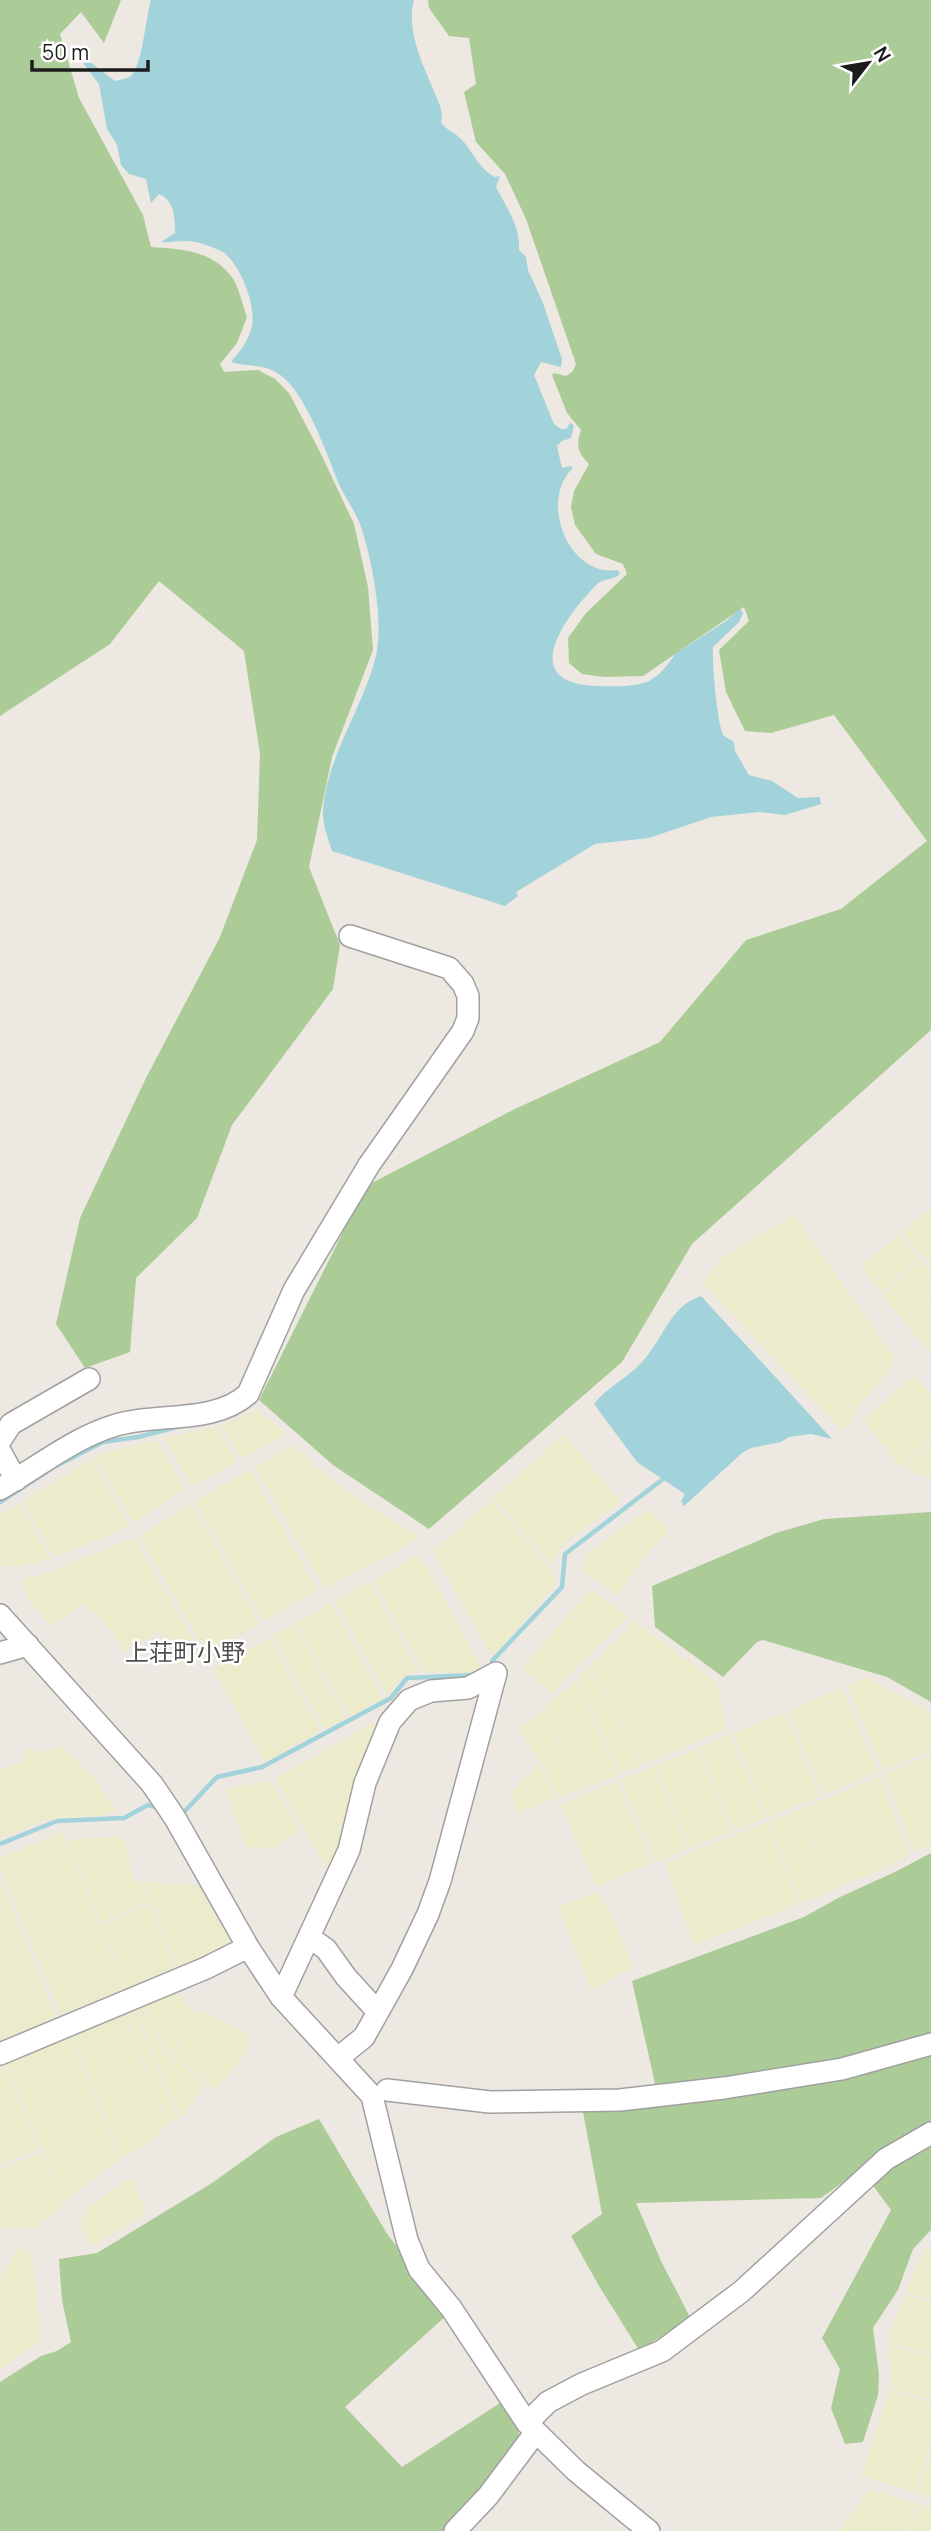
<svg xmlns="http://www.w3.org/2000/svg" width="931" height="2531" viewBox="0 0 931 2531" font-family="Manrope,'Noto Sans JP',sans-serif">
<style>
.farmland{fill:#ecebcc}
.forest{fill:#abcb97}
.water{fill:#a2d2da}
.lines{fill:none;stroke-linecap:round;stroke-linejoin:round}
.stream{stroke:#a2d2da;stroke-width:4.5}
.minor-casing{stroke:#a0a0a0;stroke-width:24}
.minor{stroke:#fff;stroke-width:21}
.labels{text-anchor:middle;stroke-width:5;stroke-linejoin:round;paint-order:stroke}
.quarter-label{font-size:24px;fill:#4f4f4f;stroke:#fff}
</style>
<rect width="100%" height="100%" fill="#ede8e1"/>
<!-- farmland -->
<path class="farmland" d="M931,1208v57l-29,-33z
M794,1215l101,143 -8,15 -32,37 -4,12 -9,8 -140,-147 22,-27z
M899,1234l21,24 -39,35 -16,-20v-10z
M921,1260l10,11 -1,82 -48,-58z
M914,1375l17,20v43l-29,28 -6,-3 -9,-14 -24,-28z
M258,1410l28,24 -44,25 -21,-34z
M217,1426l20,35 -45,26 -27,-49z
M564,1434l57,68 -57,42 -14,20 -57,-66z
M158,1440l27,49 -52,34 -38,-66 7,-4z
M931,1441v35l-13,-1 -14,-8z
M294,1445l25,25 28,21 73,47 -96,51 -69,-122z
M92,1459l37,65 -15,10 -60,23 -32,-55z
M250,1469l68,122 -55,30 -68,-120z
M491,1500l57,66 8,18 -56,65 -9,6 -58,-104z
M19,1503l32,56 -33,8 -18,-2v-50z
M192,1504l68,120 -52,30 -69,-118z
M648,1509l21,21 -25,28 -27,38 -35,-26 4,-15z
M134,1538l69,118 -21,12 -22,-37 -36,21 -14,-23 -25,-25 -35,22 -23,-29 -5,-18 22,-5z
M417,1555l9,11 55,100 -9,7 -48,-1 -51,-92z
M369,1582l50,90 -15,3 -17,21 -52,-96z
M591,1589l37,27 -76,77 -30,-25z
M331,1603l52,96 -34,18 -54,-94z
M634,1620l80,60 6,13 6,37 -25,10 -76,-110z
M293,1624l53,94 -21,12 -53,-94z
M624,1631l76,110 -30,12 -64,-104z
M269,1638l52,93 -56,31 -52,-93z
M606,1650l63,104 -26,10 -52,-99z
M589,1665l53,100 -22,8 -43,-95z
M868,1678l63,35v38l-48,19 -36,-84z
M576,1680l42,95 -38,14 -36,-81z
M842,1688l36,84 -55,23 -35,-84z
M543,1709l36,81 -20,8 -18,-36 -23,-32z
M785,1712l35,84 -52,21 -35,-84z
M380,1719l-47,146 -5,5 -53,-91z
M730,1734l36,84 -33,13 -34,-84z
M62,1746l32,32 21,32 -12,6 -53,3 -50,19v-67l25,-11v-12l16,4 10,-1z
M697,1749l34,83 -41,16 -34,-83z
M931,1755v88l-17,9 -30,-78z
M539,1763l17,35 -39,15 -6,-20z
M654,1766l34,83 -32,13 -36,-82z
M880,1777l30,78 -19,11 -57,23 -34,-80z
M270,1781l30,50 -29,18 -25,-2 -20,-55 2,-4z
M617,1781l36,82 -57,23 -36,-81z
M799,1810l34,80 -31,13 -33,-82z
M767,1822l33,82 -87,34 -33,-81z
M62,1832l66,161 -65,27 -63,-152v-10z
M121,1836l6,10 6,34 8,2 9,20 -49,20 -34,-82z
M679,1858l33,81 -18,6 -29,-82z
M0,1879l59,144 -59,20z
M143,1881l56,5 34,59 -53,26z
M596,1892l12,16 18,40 6,20 -41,22 -33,-83z
M150,1904l28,68 -48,21 -29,-69z
M173,1989l22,24 -14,22 -9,22 -5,-4 -26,-51z
M140,2003l25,51 22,14 18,16 -21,32 -4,1 -47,-112z
M131,2006l47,112 -9,5 -47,-113z
M200,2010l51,25 -4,16 -31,40 -27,-24 -15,-9 8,-23z
M121,2011l47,113 -19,19 -27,15 -52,-126z
M68,2033l52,126 -22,16 -34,29 -60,-145z
M2,2060l37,89 -39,17v-105z
M41,2152l22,53 -29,24 -32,-1 -2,-5v-53z
M131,2177l16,36 -55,33 -13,-22 10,-17z
M924,2248l7,2v50l-25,-8z
M24,2249l8,5 9,80 -3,8 -38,27v-90l16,-29z
M905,2295l26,8v52l-42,-13v-8z
M889,2344l42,13v43l-40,-12z
M890,2390l41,12v41l-16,49 -54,-16z
M931,2452v46l-14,-4z
M869,2489l48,14 -8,28h-70z
M919,2504l12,3v24h-20z"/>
<!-- forest -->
<path class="forest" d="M0,0h121l-17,43 -23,-31 -21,22 19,64 64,117 8,32c29,2 60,3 80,29 8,10 11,28 16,41l-10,26 -17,21 4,8 34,-2 17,9 14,14 31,59 34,72 14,63 5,63 -41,107 -23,110 31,78 -7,44 -101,136 -35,93 -61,60 -6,74 -45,16 -29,-44 24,-106 66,-140 74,-141 37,-97 3,-86 -16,-103 -85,-70 -49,63 -110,72z
M428,0h503v1030l-239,214 -70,118 -193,167 -96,-64 -74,-65 107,-214 149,-77 145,-67 86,-102 95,-31 86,-68 -93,-126 -63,18 -26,-2 -19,-39 -7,-42 30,-29 -5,-14 -101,69 -39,1 -22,-3 -13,-11 -1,-25 18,-25 41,-39 -4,-10 -27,-10 -21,-29 -4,-18 3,-16 15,-27c-12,-12 -13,-19 -8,-34l-14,-17 -15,-38 2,-2 12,3 7,-5 3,-7 -50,-145 -21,-45 -29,-32 -12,-50 12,-8 -7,-46 -20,-2 -20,-28z
M931,1512v190l-44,-25 -124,-37 -6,2 -34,35 -68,-50 -3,-41 124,-53 48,-14z
M931,1853v377l-18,19 -15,41 -25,38 6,47 -1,20 -15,47 -18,2 -14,-36 9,-39 -18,-31 69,-128 -30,-41 -40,29 -185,5 25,58 30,58 -52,31 -40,-64 -28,-50 31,-22 -21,-113 77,-4 -26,-116 172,-64 36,-20 55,-25z
M319,2119l67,113 14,19 10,23 37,41 -102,92 57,60 101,-66 16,29v16l-72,85h-447v-149l41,-26 16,-5 14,-9 -9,-42 -3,-41 38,-6 115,-70 64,-46z"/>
<!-- water -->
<path class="water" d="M151,0h263c-8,30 8,63 20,91 4,11 10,19 7,31 5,9 14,10 21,18 12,13 16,28 33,37l5,-1 -4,11c10,20 25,40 23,63l7,7 2,13 15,33 19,56 -1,8 -20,-5 -7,13 20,49 7,5h5l4,-6 4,2 -3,13 -9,3 -5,5 5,22 9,-2 2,2c-35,33 -4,110 45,102l2,4c-8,7 -17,4 -24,11 -31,32 -80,98 0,101 17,0 36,2 53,-5 10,-5 20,-17 26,-27l51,-33 14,-12 3,4 -4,9 -26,25c-1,15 4,79 11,89 1,0 9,6 10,6l1,9 14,24 23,6 26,17 22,-1 1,7 -36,11 -26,-3 -48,5 -62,21 -54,6 -79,48 2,4 -13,10 -173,-55c-4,-13 -10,-27 -9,-41 4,-53 38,-99 52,-150 10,-36 -3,-101 -15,-136 -6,-16 -18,-30 -24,-47 -10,-27 -30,-79 -51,-98 -18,-17 -35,-11 -54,-17 8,-10 16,-19 20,-32 7,-21 -10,-65 -28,-78 -6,-3 -13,-6 -20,-8 -17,-6 -27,-1 -42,-2l14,-9c0,-15 0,-32 -16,-39l-8,9 -5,-24 -17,-5 -8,-9 -4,-20 -10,-16 -8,-45 -16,-21 3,-4 29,22c5,-1 11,-2 16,-5 11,-10 15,-59 20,-76z
M701,1296l131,143 -21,-5 -22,3 -8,5 -30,6 -9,5 -58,53 -3,-5 4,-7 -48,-32 -43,-58c13,-17 35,-27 49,-43 20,-22 27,-55 58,-65z"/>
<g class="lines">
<!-- stream -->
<path class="stream" d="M0,1502l54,-35 49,-25 35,-5 43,-11
M492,1661l70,-74 3,-33 102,-78
M180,1812l3,1 34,-36 45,-10 129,-69 16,-20 67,-3
M0,1844l57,-23 67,-3 24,-13 10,2"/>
<defs>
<path id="minor" d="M0,1441l11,-17 78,-45
M0,1451l16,29
M0,1489c36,-21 74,-51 113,-63 43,-14 100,-1 135,-32l46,-104 75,-125 94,-134 5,-13v-22l-5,-12 -14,-16 -99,-32
M0,1615l152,169 23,34 73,129 33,50 91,99 35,144 12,29 32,39 76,115 49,48 73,60
M0,1653l28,-8
M316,1942l10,7 20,28 32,35
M281,1997l68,-147 16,-67 25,-61 19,-22 22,-9 37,-3 28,-15
M0,2054l206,-86 42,-21
M338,2058l26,-21 38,-68 26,-55 12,-33 56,-208
M387,2090l103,12 130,-2 104,-12 118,-19 89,-25
M527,2423l21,-21 34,-18 80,-33 80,-60 144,-132 45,-26
M455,2531l33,-35 48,-64"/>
</defs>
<!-- minor casing -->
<use href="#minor" class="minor-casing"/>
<!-- minor -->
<use href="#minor" class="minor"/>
</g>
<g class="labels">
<!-- quarter labels -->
<g class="quarter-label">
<text x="185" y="1661">上荘町小野</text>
</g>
</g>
<!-- north arrow -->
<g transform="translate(868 63) rotate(59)" stroke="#ffffff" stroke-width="5" paint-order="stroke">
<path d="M0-5L12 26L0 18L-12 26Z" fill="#1c1c1c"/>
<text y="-10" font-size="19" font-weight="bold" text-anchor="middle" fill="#1c1c1c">N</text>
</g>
<!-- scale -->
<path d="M32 60v10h116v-10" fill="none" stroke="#1c1c1c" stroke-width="3.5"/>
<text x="42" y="60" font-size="21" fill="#1c1c1c" stroke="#ffffff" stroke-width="5" paint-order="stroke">50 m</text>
</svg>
